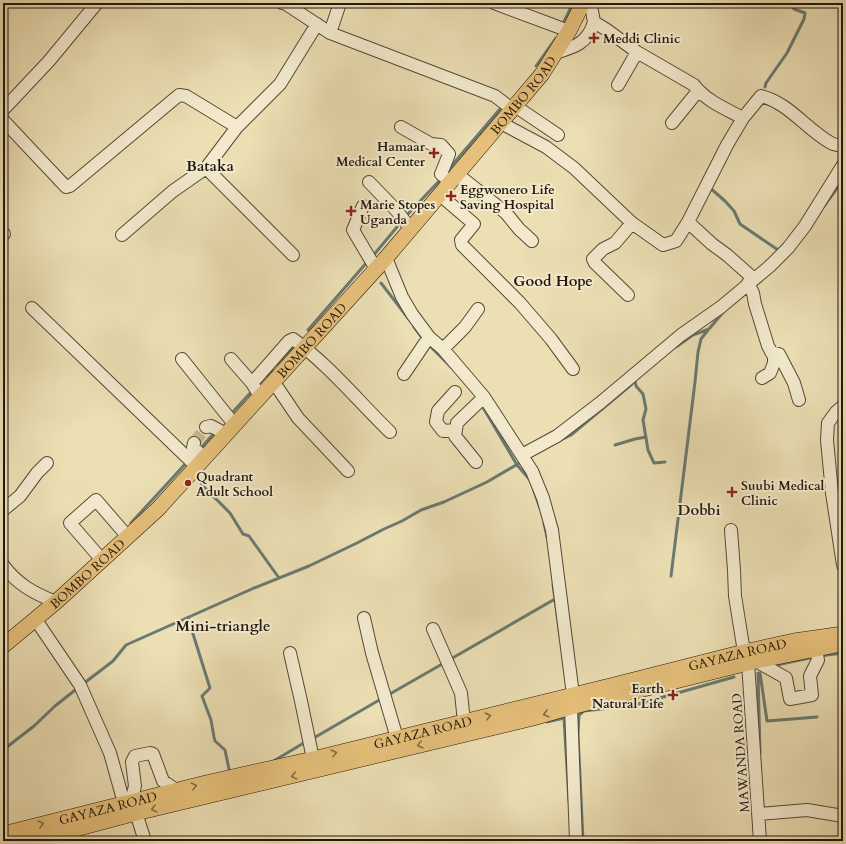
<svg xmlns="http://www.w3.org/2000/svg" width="846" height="844" viewBox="0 0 846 844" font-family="Cardo,serif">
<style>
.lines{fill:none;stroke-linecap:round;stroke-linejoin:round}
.stream{stroke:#6a7a71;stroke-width:3}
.minor-tunnel{stroke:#c4b793;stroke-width:12;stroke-dasharray:12 6;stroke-linecap:butt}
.minor-casing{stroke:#554937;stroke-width:14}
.major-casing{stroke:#23170d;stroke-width:16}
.minor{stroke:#f3eace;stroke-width:12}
.major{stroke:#e6c07a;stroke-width:15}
.oneway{stroke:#846c44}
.poi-dot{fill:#8f2418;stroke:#f3eace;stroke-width:1.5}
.labels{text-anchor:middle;stroke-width:4;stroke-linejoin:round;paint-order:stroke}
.poi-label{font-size:13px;font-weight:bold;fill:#23170d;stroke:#f3eace;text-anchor:start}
.street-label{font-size:13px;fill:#23170d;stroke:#f3eace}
.quarter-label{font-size:15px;font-weight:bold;fill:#23170d;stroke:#f3eace}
</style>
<rect width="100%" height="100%" fill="#ecdfb4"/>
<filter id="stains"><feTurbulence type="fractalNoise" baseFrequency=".005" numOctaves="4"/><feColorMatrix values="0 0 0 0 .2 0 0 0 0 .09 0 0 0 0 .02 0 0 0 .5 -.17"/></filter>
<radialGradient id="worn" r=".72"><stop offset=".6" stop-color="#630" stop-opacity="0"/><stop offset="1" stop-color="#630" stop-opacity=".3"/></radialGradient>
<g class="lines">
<!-- stream -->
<path class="stream" d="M842,3l1,1
M562,26l11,-23
M536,66l20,-28
M765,87l1,-4 21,-30 17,-34 1,-6 -11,-4 -2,-2v-4
M447,171l53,-62
M709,187l16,14 9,10 6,13 41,28
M824,206l19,-26
M407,215l33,-35
M372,257l25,-30
M381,283l27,35
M414,327l10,13
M308,330l60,-69
M428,344l23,23
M676,347l17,-12 16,-6 16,-19
M277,364l18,-19
M266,376l6,-6
M635,381l1,5 7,8 3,15 -3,11 5,30 6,13 11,-1
M481,404l36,61 13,15
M231,414l22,-24
M561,440l10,-5 61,-51
M615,445l20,-6 11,-2
M199,450l16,-18
M197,476l6,10 27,27 13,21 6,2 30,42
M534,491l6,17
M131,523l57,-62
M544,523l3,14
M671,576l24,-194 3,-30 3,-13 7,-9
M553,584l7,52
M188,618l22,70 -8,8 9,24 3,17 1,4 10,9 4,19
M819,656l24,-3
M449,660l106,-61
M772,666l42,-9
M758,673l2,80
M760,673l7,48 50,-4
M83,684l30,-23 13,-16 128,-57 55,-22 48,-23 27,-14 18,-8 19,-11 23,-8 43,-20 36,-21
M388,695l56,-32
M547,722l17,-4 5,83
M312,739l69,-40
M3,750l31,-24 21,-20 24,-19
M272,762l35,-21
M583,841l-5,-107 1,-19 5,-4 51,-6 99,-28"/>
<!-- minor-tunnel -->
<path class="minor-tunnel" d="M194,443l12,-16"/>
<defs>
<path id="minor" d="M282,3l4,1 44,29 165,63 17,13
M494,3l75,28
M587,3l5,8 2,11 13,8 30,22 57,33c12,16 32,24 49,33
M330,33l10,-30
M555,53c20,-6 33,-10 39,-31
M618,85l19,-33
M515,106l43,29
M3,110l46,-49 48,-58
M3,120l63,67 4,-1 109,-91 7,1 51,31
M501,123l45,24 28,21 58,55 31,22 13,-4 12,-19 39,-77 16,-27 18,-22c28,7 45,33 70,47 3,2 8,2 12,3
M672,123l26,-32
M401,127l30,17 10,1 8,9 -8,20 10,8
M206,168l87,87
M457,174l49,39 13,16 13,12
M369,182l27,28 15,19
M440,195l34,29 -13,16 1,5 58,58 31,36 22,30
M363,206l-10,24 23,39
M688,222l24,22 15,11 27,24
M3,233l1,1
M122,235l51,-44 33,-23 31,-41 43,-43 37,-60
M386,258l16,39 10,17 17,23 14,12 41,48 48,74 11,27 9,32 21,165
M748,283l5,10 2,11 13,42 6,11v6l-4,10 -8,5
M628,295l-33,-32 -2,-4 10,-10 12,-6 17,-20
M32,308l164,158
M443,349l22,-22 13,-18
M771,352l8,2 15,29 5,17
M182,359l52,65
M231,359l21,24
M404,374l25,-37
M273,381l25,37 50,53
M455,392l-17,19 -2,11 7,9 13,-1
M260,396l-8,-13 37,-42 4,-2c36,26 65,62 97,93
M843,406l-7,6 -8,11 -1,17 5,53 11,72
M206,427l5,-1 15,8
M194,443l-1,5 12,9
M522,455l35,-19 43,-33 81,-68 40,-28 49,-41 18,-18 17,-22 38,-61
M476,462l-21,-26 2,-13 27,-26
M3,510l17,-14 17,-23 10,-10
M731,530l3,40 1,26 9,56
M102,560l-32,-37 26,-23 32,37
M3,565c14,19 30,28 53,37
M364,618l8,35 25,85
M36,620l44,65 30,68 14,50
M433,629l28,64 3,29
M290,653l11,48 12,58
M756,661l30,17 4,21 22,-4 -2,-19 8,-16 -2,-11
M748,663l12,178
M571,707l5,134
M131,802l4,-16 -3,-24 3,-6 15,-3 3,1 10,27 13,9
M136,813l9,28
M758,814l49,-4 36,6"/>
<g id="major">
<path id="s1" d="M3,646l53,-44 102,-93 228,-251 156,-184 27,-43 14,-28"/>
<path id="s2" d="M3,834l203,-51 107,-24 297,-73 134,-34 50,-11 49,-7"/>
<path d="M30,841l106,-28 397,-95 38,-11 185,-46 80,-16"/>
</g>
</defs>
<!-- minor casing -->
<use href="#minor" class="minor-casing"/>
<!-- major casing -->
<use href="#major" class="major-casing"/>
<!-- minor -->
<use href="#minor" class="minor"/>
<!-- major -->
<use href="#major" class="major"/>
</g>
<!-- one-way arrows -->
<defs><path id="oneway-chevron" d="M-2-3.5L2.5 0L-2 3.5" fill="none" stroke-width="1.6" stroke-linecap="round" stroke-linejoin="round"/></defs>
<g class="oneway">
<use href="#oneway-chevron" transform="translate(546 714) rotate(164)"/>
<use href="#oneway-chevron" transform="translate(488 716) rotate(-14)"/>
<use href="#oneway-chevron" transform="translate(420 745) rotate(166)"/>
<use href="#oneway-chevron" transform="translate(334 753) rotate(-14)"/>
<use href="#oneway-chevron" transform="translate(294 776) rotate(167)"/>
<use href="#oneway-chevron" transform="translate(194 786) rotate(-14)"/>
<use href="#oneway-chevron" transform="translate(154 809) rotate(166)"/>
<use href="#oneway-chevron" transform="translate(41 824) rotate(-14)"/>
</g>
<!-- markers -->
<g class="poi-dot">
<path d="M592 32h4v4h4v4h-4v4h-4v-4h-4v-4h4z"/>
<path d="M432 147h4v4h4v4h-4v4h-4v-4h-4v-4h4z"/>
<path d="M449 190h4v4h4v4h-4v4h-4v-4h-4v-4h4z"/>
<path d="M349 205h4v4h4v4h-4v4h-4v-4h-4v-4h4z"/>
<circle cx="188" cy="483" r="4"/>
<path d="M730 486h4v4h4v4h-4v4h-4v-4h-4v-4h4z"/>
<path d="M671 689h4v4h4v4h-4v4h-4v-4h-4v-4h4z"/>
</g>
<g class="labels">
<!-- poi labels -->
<g class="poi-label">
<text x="603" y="43">Meddi Clinic</text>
<text x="425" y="151" text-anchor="end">Hamaar<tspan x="425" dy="15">Medical Center</tspan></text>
<text x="460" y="194">Eggwonero Life<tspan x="460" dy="15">Saving Hospital</tspan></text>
<text x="360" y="209">Marie Stopes<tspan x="360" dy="15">Uganda</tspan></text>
<text x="196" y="481">Quadrant<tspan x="196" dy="15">Adult School</tspan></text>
<text x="741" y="490">Suubi Medical<tspan x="741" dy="15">Clinic</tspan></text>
<text x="664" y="693" text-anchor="end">Earth<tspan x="664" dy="15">Natural Life</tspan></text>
</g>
<!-- street labels -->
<g class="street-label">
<text dy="5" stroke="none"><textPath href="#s1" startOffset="759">BOMBO ROAD</textPath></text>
<text dy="5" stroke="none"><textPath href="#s1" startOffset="435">BOMBO ROAD</textPath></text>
<text dy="5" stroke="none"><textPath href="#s1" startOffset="111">BOMBO ROAD</textPath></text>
<text dy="5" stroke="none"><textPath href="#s2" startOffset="756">GAYAZA ROAD</textPath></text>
<text dy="5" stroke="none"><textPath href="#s2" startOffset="432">GAYAZA ROAD</textPath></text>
<text transform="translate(740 753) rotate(-94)" y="5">MAWANDA ROAD</text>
<text dy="5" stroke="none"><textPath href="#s2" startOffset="108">GAYAZA ROAD</textPath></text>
</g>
<!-- quarter labels -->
<g class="quarter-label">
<text x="210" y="171">Bataka</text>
<text x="553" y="286">Good Hope</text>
<text x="699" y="515">Dobbi</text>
<text x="223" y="631">Mini-triangle</text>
</g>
</g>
<!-- margin -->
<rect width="846" height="844" fill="none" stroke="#ecdfb4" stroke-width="16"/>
<rect x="4" y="4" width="838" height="836" fill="none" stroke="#23170d" stroke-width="2"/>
<rect x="8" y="8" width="830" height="828" fill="none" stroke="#23170d"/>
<rect width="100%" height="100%" filter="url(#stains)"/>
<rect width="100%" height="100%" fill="url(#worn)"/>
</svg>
